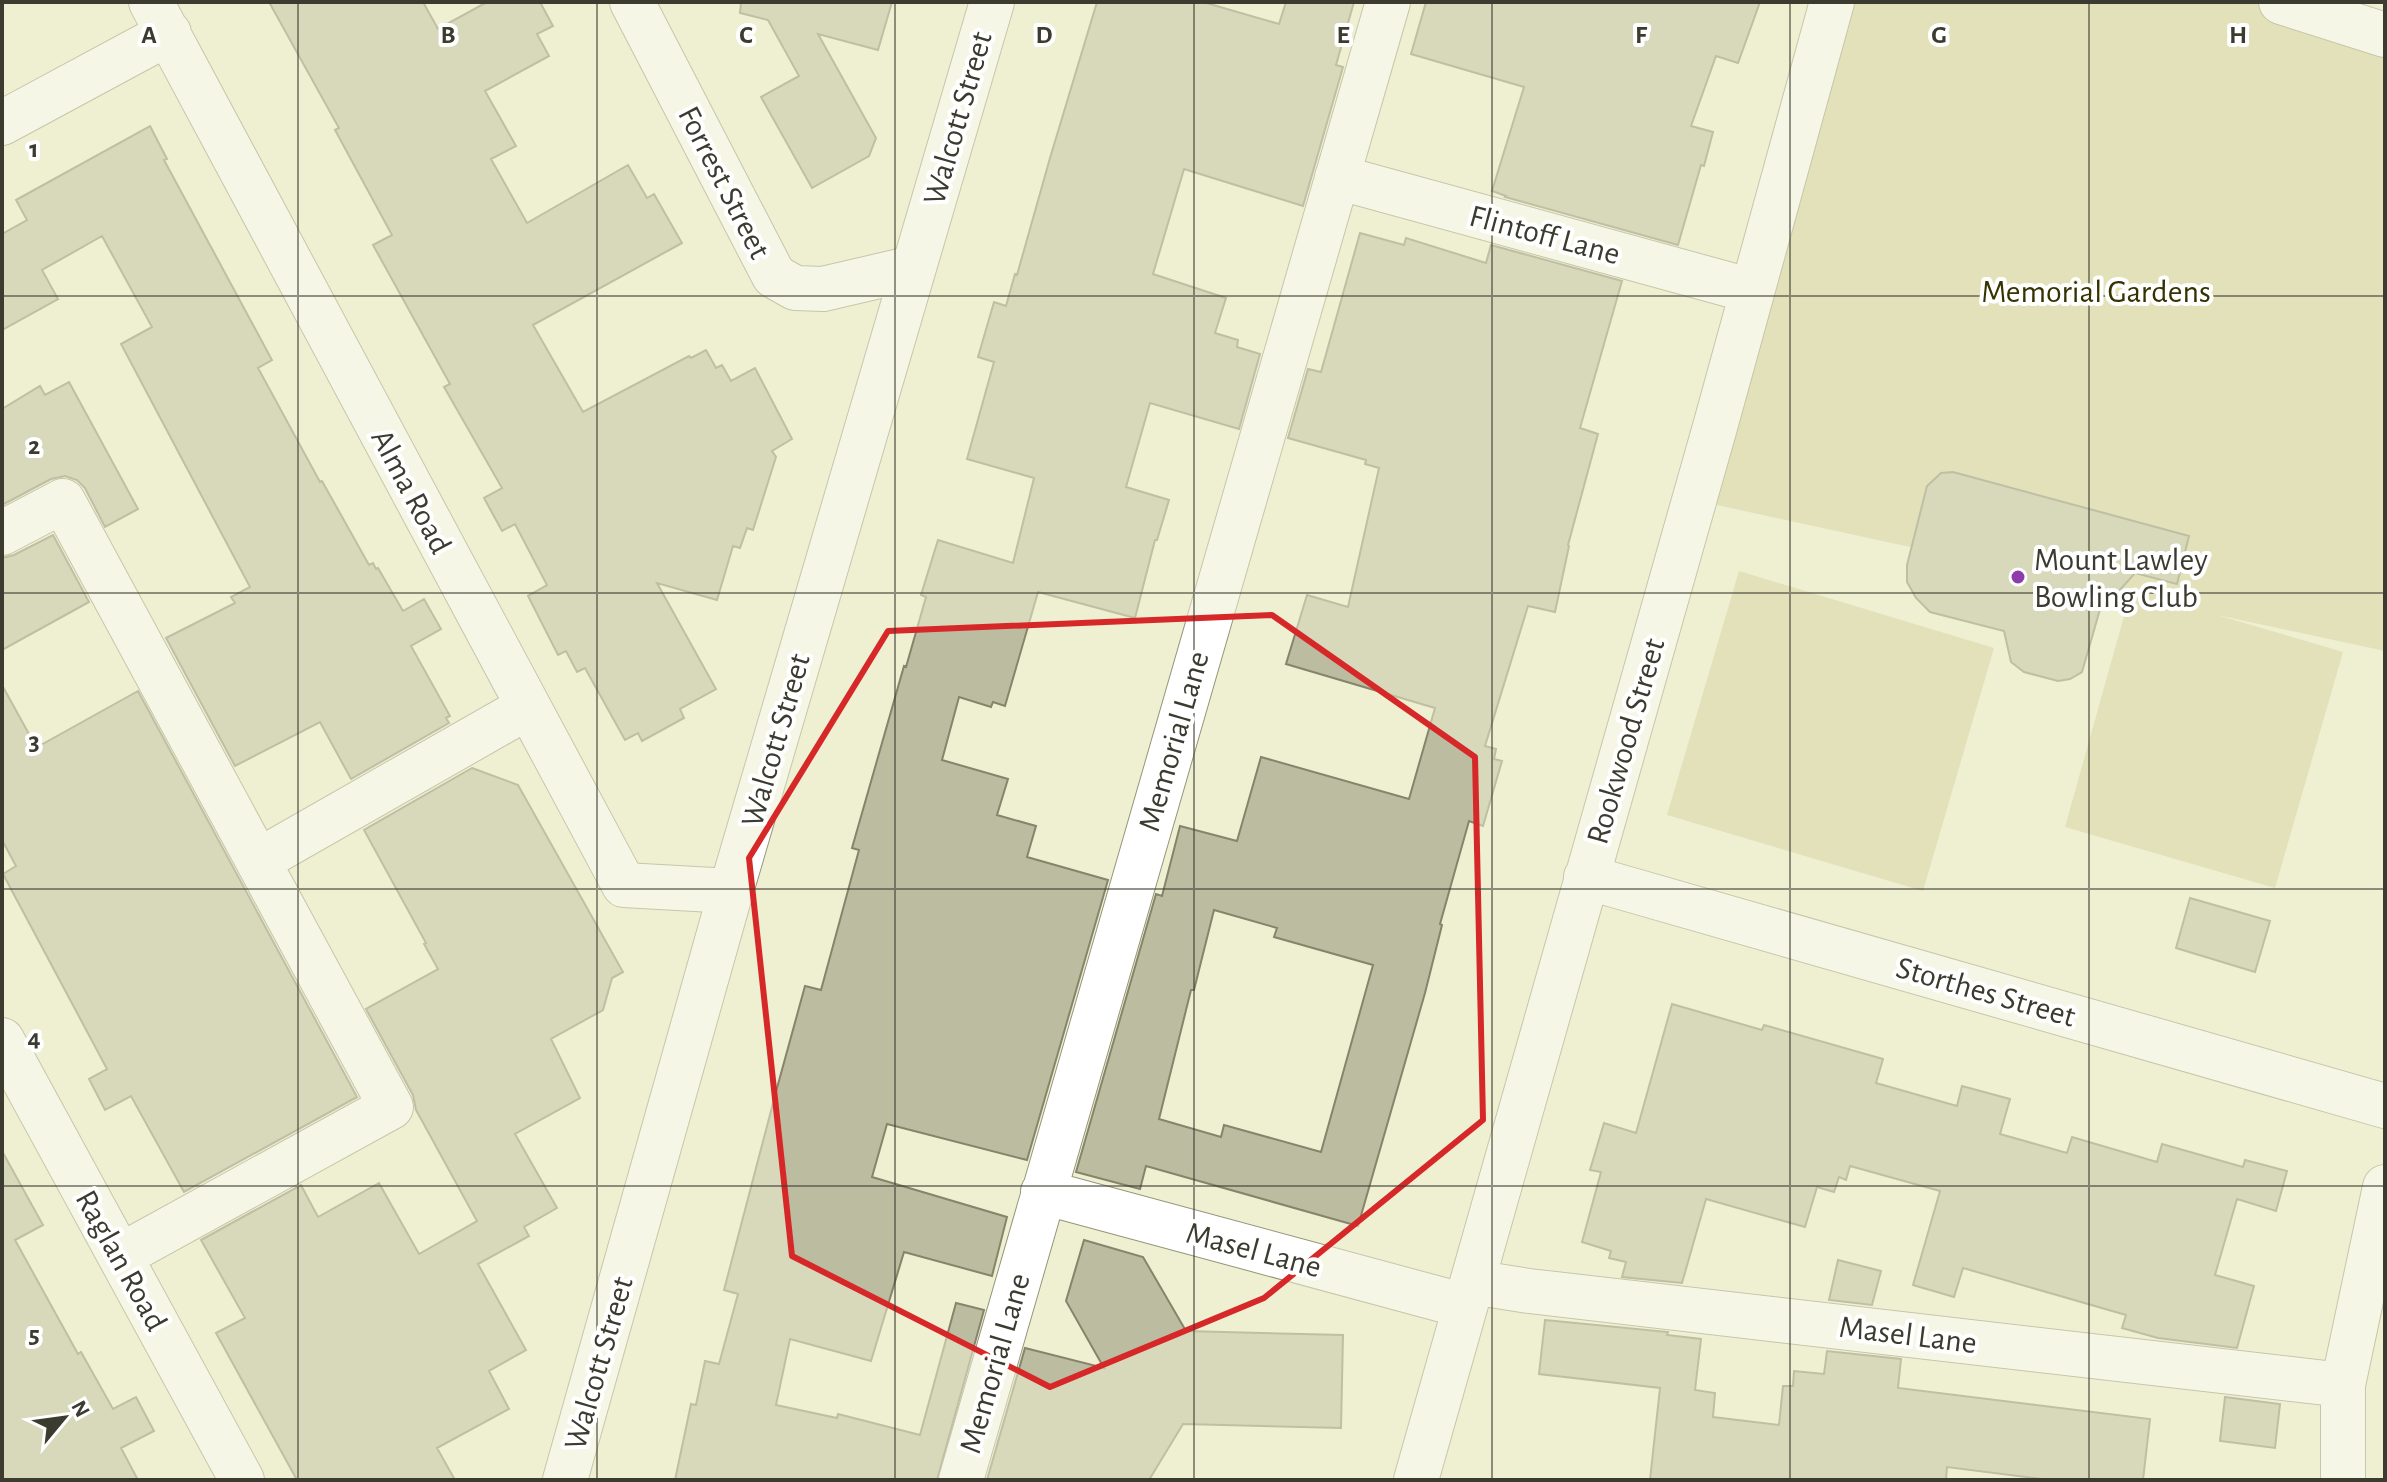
<svg xmlns="http://www.w3.org/2000/svg" width="2387" height="1482" viewBox="0 0 2387 1482" font-family="'Alegreya Sans',sans-serif">
<style>
.green{fill:#d2d19e}
.building{fill:#bcbca0;stroke:#86856b;stroke-width:2;fill-rule:evenodd}
.lines{fill:none;stroke-linecap:round;stroke-linejoin:round}
.minor-casing{stroke:#95957a;stroke-width:46}
.major-casing{stroke:#95957a;stroke-width:46}
.minor{stroke:#fff;stroke-width:44}
.major{stroke:#fff;stroke-width:44}
.marked{fill:none;stroke:#d62828;stroke-width:6;stroke-linejoin:round}
.grid{fill:none;stroke:#3b3b30;stroke-width:2;stroke-opacity:0.55}
.poi-dot{fill:#8e3caa;stroke:#fff;stroke-width:3}
.labels{text-anchor:middle;stroke-width:8;stroke-linejoin:round;paint-order:stroke}
.street-label{font-size:32px;fill:#3b3b30;stroke:#fff}
.park-label{font-size:32px;fill:#353301;stroke:#fff}
.poi-label{font-size:32px;fill:#3b3b30;stroke:#fff;text-anchor:start}
.grid-label{font-size:26px;text-anchor:middle;font-weight:bold;fill:#3b3b30;stroke:#fff;stroke-width:8;stroke-linejoin:round;paint-order:stroke}
</style>
<rect width="100%" height="100%" fill="#efefd2"/>
<!-- green -->
<path class="green" d="M1832,2h453l100,31v618l-168,-36 126,37 -68,236 -210,-61 65,-232 -436,-95z
M1739,571l255,77 -71,243 -256,-76z"/>
<!-- building -->
<path class="building" d="M269,2h154l15,27 49,-27h53l13,24 -16,8 12,22 -64,35 31,55 -25,13 36,64 101,-58 19,33 7,-4 28,49 -149,82 50,87 106,-56 2,2 15,-8 10,18 6,-3 9,16 24,-13 37,71 -20,12 4,6 -23,73 -6,-2 -7,20 -7,-2 -16,54 -60,-17 59,106 -36,20 4,9 -42,23 -4,-8 -13,7 -40,-72 -8,4 -11,-21 -8,4 -30,-59 19,-11 -32,-61 -13,7 -18,-33 18,-10 -58,-101 6,-3 -77,-139 19,-10 -57,-105 4,-2z
M741,2h151l-14,48 -60,-16 58,104 -7,18 -57,32 -51,-91 38,-21 -31,-56 -28,-7z
M1097,2h106l76,22 7,-22h68l-18,63 7,2 -40,139 -119,-37 -31,105 73,24 -11,35 23,7 -1,7 23,7 -21,75 -89,-26 -24,84 43,13 -12,40h-2l-20,78 -97,-26 -33,114 -12,-4 -2,5 -32,-10 -17,63 66,19 -11,36 39,11 -9,31 81,23 -81,280 -140,-36 -15,53 135,40 -15,59 -88,-24 -33,109 -81,-22 -14,66 61,13 1,-4 82,21 36,-132 28,7 -47,170h-262l16,-76 5,1 9,-44 14,3 19,-70 -14,-4 53,-202 28,-102 16,4 38,-140 -7,-2 52,-182 2,1 20,-70 -5,-2 17,-55 75,23 21,-85 -67,-19 27,-97 -16,-5 16,-55 12,4 9,-32 2,1 33,-117z
M1426,2h334l-22,61 -22,-7 -25,70 22,6 -9,34 -3,-1 -23,80 -173,-48 1,-1 -14,-5 32,-104 -113,-33z
M150,126l17,33 -3,1 108,200 -14,8 62,114 2,-1 47,84 4,-2 3,6 2,-1 25,43 21,-12 17,30 -30,17 39,70 -4,2 3,5 -98,56 -31,-57 -85,44 -69,-128 69,-35 -4,-6 19,-10 -129,-243 31,-17 -50,-91 -60,34 16,29 -56,31v-96l25,-14 -11,-20z
M1360,233l44,12 2,-7 80,25 5,-18 131,36 -42,147 18,6 -30,111 1,1 -14,66 -27,-6 -43,140 11,3 -2,10 8,2 -19,65 -14,-5 -29,103 2,1 -17,68 -67,233 -212,-60 -6,23 -64,-17 80,-278 6,2 18,-70 57,15 24,-84 148,42 26,-91 -149,-44 21,-69 41,12 31,-139 -14,-4 1,-4 -78,-22 20,-69 13,3zM1214,910l63,18 -3,9 99,28 -52,187 -97,-27 -3,12 -62,-18 32,-129h3z
M69,382l69,127 -33,18 -20,-39 -8,-8 -12,-4 -14,3 -49,26v-96l38,-23 5,9z
M1953,472l236,64 -12,48 -42,-11 -16,18 -14,1 -23,80 -12,7 -12,2 -34,-9 -13,-10 -7,-31 -74,-19 -14,-14 -9,-16v-17l20,-79 14,-13z
M53,535l36,67 -87,48v-92l12,-3z
M2,685l33,60 2,-1 2,2 99,-55 219,406 -173,95 -53,-96 -26,14 -16,-31 18,-10 -104,-195 13,-8 -14,-26z
M472,768l46,17 105,187 -11,6 -9,32 -52,29 29,59 -65,36 42,74 -33,19 5,9 -51,28 48,86 -37,21 20,38 -72,39 18,32h-158l-81,-147 29,-15 -44,-78 100,-55 17,32 61,-34 40,71 58,-33 -61,-111 -3,-15 -47,-86 72,-40 -14,-25 2,-1 -62,-113z
M2190,898l80,23 -15,51 -79,-24z
M1672,1004l90,26 2,-5 119,34 -7,24 81,23 5,-20 48,13 -10,35 67,19 5,-16 85,25 5,-18 81,23 2,-7 42,11 -11,40 -39,-12 -22,76 39,11 -17,62 -79,-10 -36,-10 4,-13 -163,-47 -9,29 -41,-12 27,-94 -90,-25 -4,14 -7,-3 -5,15 -17,-5 -12,40 -99,-28 -24,84 -60,-6 4,-15 -17,-4 2,-7 -29,-9 19,-70 -11,-2 14,-47 32,10z
M2,1151l41,74 -28,15 63,114 3,-2 32,57 23,-12 18,34 -33,17 17,32h-136z
M1084,1240l59,17 43,74 157,4 -2,93 -158,-4 -34,56h-162l38,-132 79,20 -38,-67z
M1838,1260l43,11 -9,34 -43,-5z
M1545,1320l123,12 -1,3 34,4 -6,51 20,3 -2,24 66,8 4,-39h10l1,-15 30,3 3,-23 74,8 -3,29 252,31 -7,61h-93l-103,-13 -1,13h-296l10,-92 -121,-14z
M2225,1397l55,7 -5,44 -55,-7z"/>
<g class="lines">
<defs>
<path id="minor" d="M151,2l473,883 107,6
M632,2l142,274 21,12 28,1 90,-21
M2281,2l104,33
M2,123l167,-90
M1337,177l415,114
M2,533l61,-32 328,606 -271,149
M258,861l270,-154
M1586,877l799,229
M2,1040l240,440
M1043,1192l422,114
M1472,1282l57,9 814,94
M961,1480l427,-1478
M1416,1480l299,-1053 117,-425
M2343,1480v-95l42,-198"/>
<path id="major" d="M565,1480l166,-589 261,-889"/>
</defs>
<!-- minor casing -->
<use href="#minor" class="minor-casing"/>
<!-- major casing -->
<use href="#major" class="major-casing"/>
<!-- minor -->
<use href="#minor" class="minor"/>
<!-- major -->
<use href="#major" class="major"/>
</g>
<!-- marked area -->
<path d="M0 0H2387V1482H0ZM1272,615l203,142 8,363 -219,178 -214,89 -258,-131 -43,-398 139,-227z" fill="#efefd2" fill-opacity=".55" fill-rule="evenodd"/>
<path class="marked" d="M1272,615l203,142 8,363 -219,178 -214,89 -258,-131 -43,-398 139,-227z"/>
<!-- grid -->
<path class="grid" d="M298,2v1478M597,2v1478M895,2v1478M1194,2v1478M1492,2v1478M1790,2v1478M2089,2v1478M2,296h2383M2,593h2383M2,889h2383M2,1186h2383"/>
<!-- markers -->
<circle class="poi-dot" cx="2018" cy="577" r="8"/>
<g class="labels">
<!-- street labels -->
<g class="street-label">
<text transform="translate(957 118) rotate(-74)" y="11">Walcott Street</text>
<text transform="translate(725 182) rotate(63)" y="11">Forrest Street</text>
<text transform="translate(1545 234) rotate(15)" y="11">Flintoff Lane</text>
<text transform="translate(412 491) rotate(62)" y="11">Alma Road</text>
<text transform="translate(775 740) rotate(-74)" y="11">Walcott Street</text>
<text transform="translate(1173 741) rotate(-74)" y="11">Memorial Lane</text>
<text transform="translate(1625 741) rotate(-74)" y="11">Rookwood Street</text>
<text transform="translate(1986 991) rotate(16)" y="11">Storthes Street</text>
<text transform="translate(1254 1249) rotate(15)" y="11">Masel Lane</text>
<text transform="translate(122 1260) rotate(61)" y="11">Raglan Road</text>
<text transform="translate(1908 1334) rotate(7)" y="11">Masel Lane</text>
<text transform="translate(598 1363) rotate(-74)" y="11">Walcott Street</text>
<text transform="translate(994 1363) rotate(-74)" y="11">Memorial Lane</text>
</g>
<!-- park labels -->
<g class="park-label">
<text x="2096" y="302">Memorial Gardens</text>
</g>
<!-- poi labels -->
<g class="poi-label">
<text x="2034" y="570">Mount Lawley<tspan x="2034" dy="37">Bowling Club</tspan></text>
</g>
</g>
<g class="grid-label">
<text x="149" y="43">A</text>
<text x="448" y="43">B</text>
<text x="746" y="43">C</text>
<text x="1044" y="43">D</text>
<text x="1343" y="43">E</text>
<text x="1641" y="43">F</text>
<text x="1939" y="43">G</text>
<text x="2238" y="43">H</text>
<text x="34" y="157">1</text>
<text x="34" y="454">2</text>
<text x="34" y="750">3</text>
<text x="34" y="1046">4</text>
<text x="34" y="1343">5</text>
</g>
<!-- border -->
<rect width="2387" height="1482" fill="none" stroke="#3b3b30" stroke-width="8"/>
<!-- north arrow -->
<g transform="translate(64 1418) rotate(61)" stroke="#ffffff" stroke-width="6" paint-order="stroke">
<path d="M0-6L14 30L0 20L-14 30Z" fill="#3b3b30"/>
<text y="-12" font-size="22" font-weight="bold" text-anchor="middle" fill="#3b3b30">N</text>
</g>
</svg>
